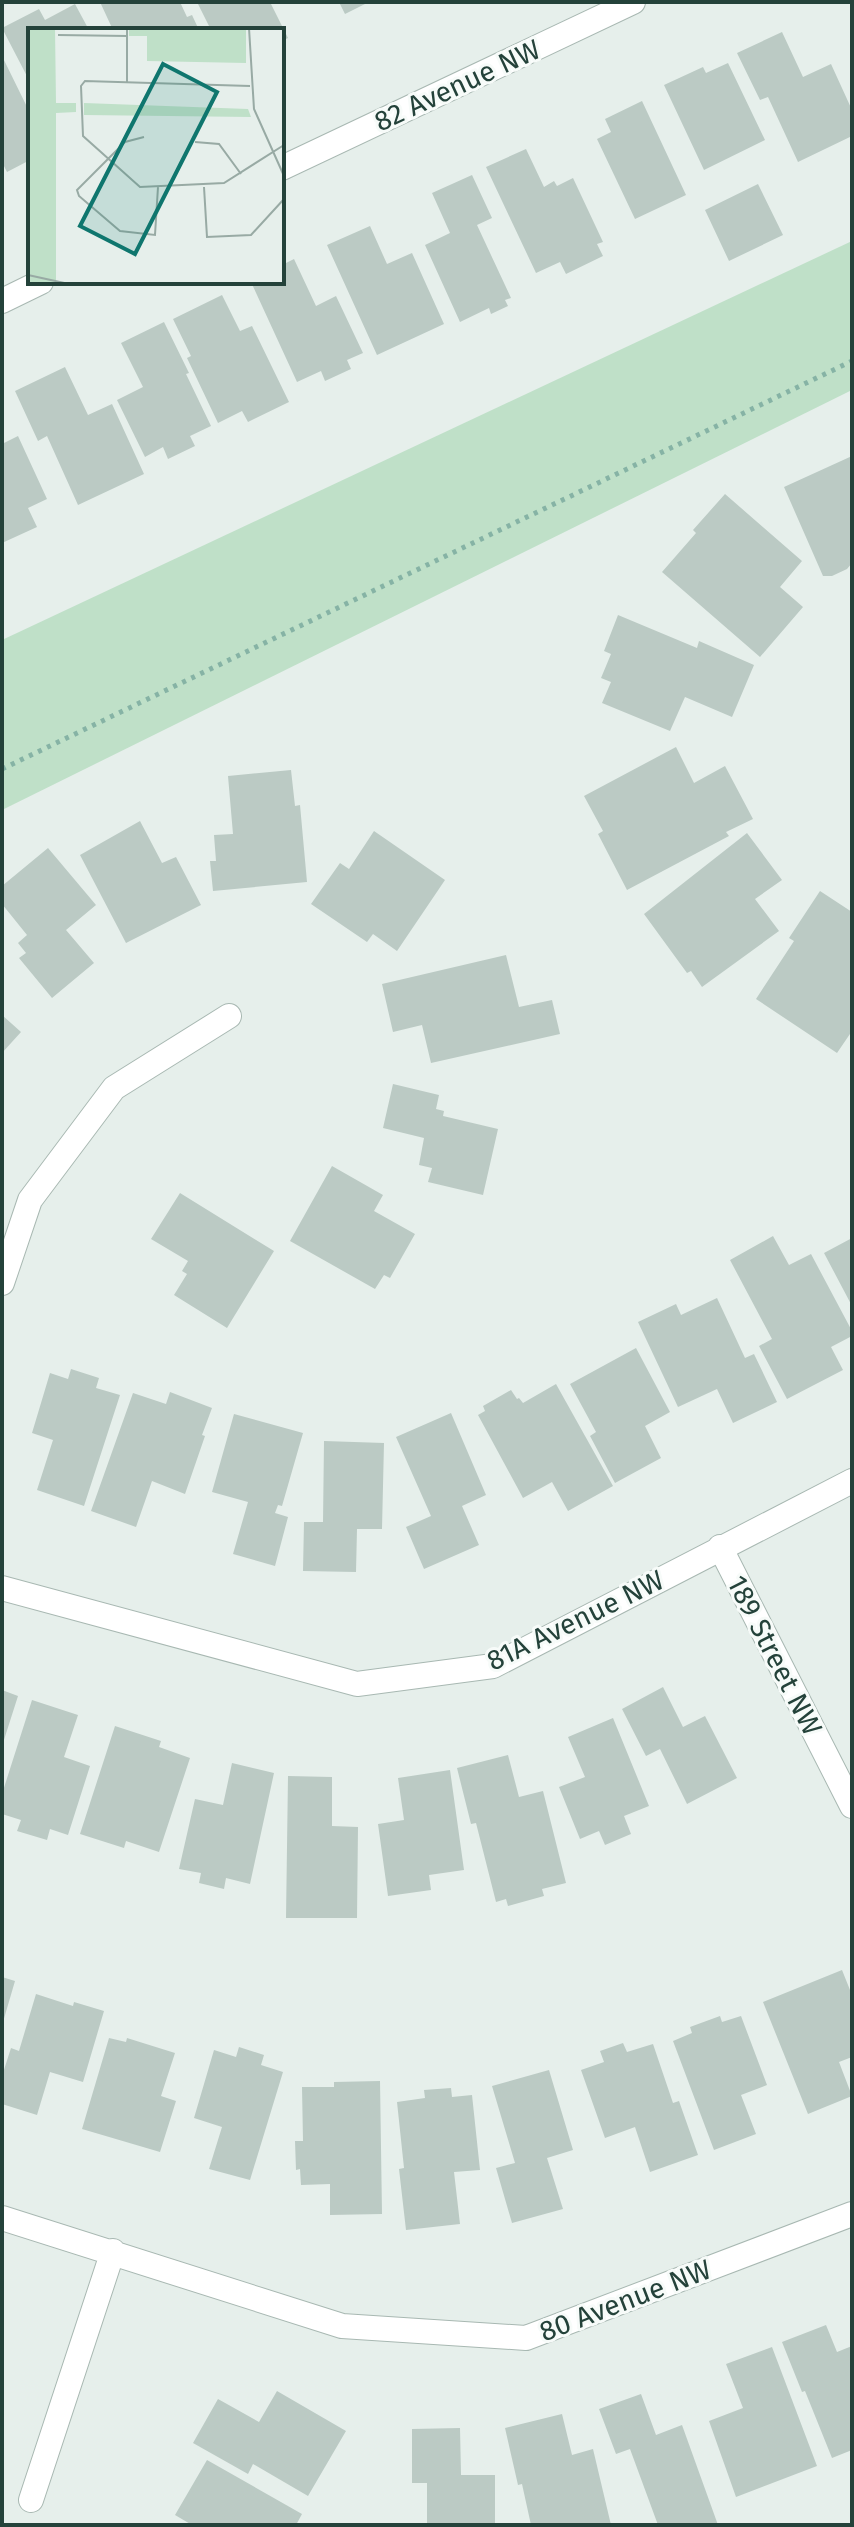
<svg xmlns="http://www.w3.org/2000/svg" width="854" height="2527" viewBox="0 0 854 2527" font-family="'Fira Sans',sans-serif">
<style>
.green{fill:#bfe0c8}
.building{fill:#bbcac4}
.lines{fill:none;stroke-linecap:round;stroke-linejoin:round}
.minor-casing{stroke:#a8b8b2;stroke-width:26}
.path{stroke:#86b3a5;stroke-width:5;stroke-dasharray:4 6;stroke-linecap:butt}
.minor{stroke:#fff;stroke-width:24}
.labels{text-anchor:middle;stroke-width:6;stroke-linejoin:round;paint-order:stroke}
.street-label{font-size:28px;fill:#24423a;stroke:#f7fbf9}
.inset-road{fill:none;stroke:#98aaa4;stroke-width:2}
.view{fill:#0f766e;fill-opacity:0.15;stroke:#0f766e;stroke-width:4}
.inset-edge{fill:none;stroke:#24423a;stroke-width:4}
</style>
<rect width="100%" height="100%" fill="#e6efeb"/>
<!-- green -->
<path class="green" d="M852,241v149l-850,420v-170z"/>
<!-- building -->
<path class="building" d="M100,2h80l7,15 5,-2 7,15h-86z
M197,2h73l18,36 -6,3v-11h-71z
M339,2h30l-24,12z
M75,4l14,26h-59v52l-28,-54 37,-19 6,11z
M782,32l21,45 28,-13 21,46v26l-54,26 -30,-65 -8,3 -23,-47z
M2,56l28,57v47l-23,12 -5,-10z
M728,63l37,77 -61,30 -40,-85 39,-18 3,6z
M642,101l44,94 -51,24 -38,-80 14,-7 -6,-13z
M526,149l18,38 10,-6 3,5 16,-8 30,64 -6,2 6,12 -37,18 -6,-12 -24,11 -50,-106z
M472,175l20,43 -15,7 34,73 -6,2 3,6 -17,8 -2,-6 -29,14 -35,-77 25,-12 -18,-40z
M758,184l25,51 -54,26 -24,-51z
M370,226l17,38 25,-11 32,71 -67,31 -50,-110z
M294,259l22,47 20,-10 27,57 -16,7 4,9 -26,12 -4,-10 -24,11 -46,-100h31v-17z
M222,295l18,36 12,-5 37,76 -41,20 -6,-11 -24,12 -31,-65 4,-2 -18,-37z
M164,322l25,51 -3,1 25,52 -21,10 5,10 -27,13 -5,-12 -18,10 -28,-57 26,-13 -22,-44z
M65,367l23,48 24,-11 32,70 -66,31 -31,-69 -9,5 -23,-50z
M18,436l29,63 -19,9 9,19 -35,16v-99z
M852,456v107l-5,6 -15,7h-9l-39,-89z
M725,494l77,67 -22,26 23,20 -43,50 -98,-85 34,-39 -3,-3z
M618,615l79,33 2,-7 55,24 -22,52 -47,-20 -15,34 -68,-28 9,-21 -10,-4 10,-24 -7,-3z
M676,747l18,36 31,-17 28,53 -27,13 3,4 -102,54 -29,-56 5,-3 -19,-35z
M291,770l4,36 5,-1 7,77 -94,9 -3,-30h6l-2,-26 19,-1 -5,-58z
M140,821l22,42 14,-6 25,48 -75,38 -46,-88z
M374,831l71,49 -48,71 -24,-17 -6,8 -56,-38 29,-41 9,6z
M747,833l35,47 -27,19 24,32 -77,56 -11,-16 -4,2 -43,-59z
M48,848l48,57 -30,25 28,33 -42,35 -33,-40 7,-5 -8,-10 9,-8 -25,-31v-18z
M820,891l32,21v119l-15,22 -81,-54 38,-58 -5,-3z
M506,955l13,52 33,-7 8,34 -129,29 -9,-38 -29,7 -11,-48z
M2,1015l19,17 -19,21z
M393,1084l46,11 -3,14 8,2 -1,5 55,13 -15,66 -55,-13 4,-14 -13,-3 5,-27 -41,-10z
M332,1166l51,29 -9,16 41,23 -25,44 -6,-3 -9,14 -85,-48z
M180,1193l94,58 -47,77 -53,-33 13,-21 -5,-3 6,-10 -37,-22z
M773,1236l16,29 22,-11 41,77v5l-21,11 12,23 -56,29 -28,-53 13,-7 -42,-79z
M852,1238v68l-28,-53z
M717,1298l28,60 9,-4 23,48 -44,21 -16,-34 -39,18 -40,-85 38,-18 5,11z
M636,1348l34,64 -25,14 16,32 -46,25 -25,-47 6,-4 -26,-48z
M71,1369l28,9 -3,10 24,7 -36,111 -47,-16 16,-50 -21,-7 18,-60 18,6z
M556,1384l57,102 -45,25 -16,-29 -29,16 -45,-83 7,-4 -2,-5 28,-16 6,9 2,-1 4,5z
M170,1392l42,16 -10,27 3,1 -20,58 -33,-13 -16,46 -45,-16 42,-118 33,11z
M451,1413l35,82 -24,11 17,39 -55,24 -18,-42 25,-11 -35,-79z
M234,1414l69,19 -21,73 -4,-1 -3,8 13,4 -13,49 -42,-12 15,-52 -36,-10z
M324,1441l60,2 -2,86h-25l-1,43 -53,-1 1,-49h19z
M663,1687l20,40 22,-11 32,62 -50,26 -27,-55 -14,7 -24,-47z
M2,1690l16,6 -15,47h-1z
M32,1700l46,15 -14,42 26,9 -22,69 -18,-6 -3,11 -30,-9 4,-11 -19,-6v-20z
M613,1718l36,88 -25,10 7,18 -26,11 -6,-14 -19,8 -21,-52 26,-10 -17,-40z
M115,1726l46,15 -2,6 31,11 -31,94 -33,-11 -2,7 -44,-14z
M508,1755l11,42 24,-6 23,92 -24,6 2,7 -36,10 -2,-7 -10,3 -20,-79 -5,1 -14,-56z
M232,1763l42,10 -24,111 -24,-6 -2,11 -25,-6 2,-10 -22,-4 16,-70 28,6z
M450,1770l14,100 -35,5 2,15 -43,6 -10,-72 26,-4 -6,-42z
M288,1776l44,1v49l26,1 -1,91h-71z
M842,1970l10,25v62l-13,5 13,34 -44,18 -45,-112z
M2,1977l13,4 -12,41h-1z
M36,1994l37,12 1,-4 30,9 -21,71 -33,-10 -13,43 -35,-11v-28l9,-28 8,3z
M720,2016l2,6 19,-6 26,69 -26,10 15,39 -42,16 -41,-109 19,-8 -2,-6z
M109,2038l17,4 1,-4 48,15 -14,43 15,5 -16,51 -78,-23z
M623,2043l4,9 26,-8 20,59 6,-2 19,54 -48,17 -15,-45 -30,11 -24,-68 23,-8 -4,-11z
M239,2047l25,8 -3,10 22,7 -33,108 -41,-11 13,-42 -28,-9 20,-68 22,7z
M549,2070l24,80 -26,8 16,51 -51,14 -16,-55 19,-5 -23,-77z
M380,2081l2,133 -52,1v-31l-29,1 -1,-16 -4,1 -1,-29h8l-1,-54h32v-5z
M451,2088l1,9 20,-2 8,75 -26,2 6,52 -54,6 -7,-61 5,-1 -7,-66 28,-4 -1,-8z
M826,2325l11,27 15,-6v104l-20,8 -27,-67 -3,1 -20,-50z
M772,2347l45,119 -81,31 -27,-76 34,-13 -17,-44z
M277,2391l69,40 -38,65 -55,-32 -5,10 -55,-31 25,-44 41,23z
M641,2394l15,41 26,-10 36,100h-60l-28,-76 -14,5 -17,-45z
M562,2414l10,41 21,-6 18,76h-80l-9,-41 -4,1 -13,-57z
M460,2428l1,47h34v50h-68v-42h-15v-54z
M207,2460l95,54 -6,11h-104l-17,-10z"/>
<g class="lines">
<defs>
<path id="minor" d="M282,168l351,-166
M2,301l39,-19
M2,1283l28,-83 84,-112 115,-72
M720,1547l132,259
M2,1588l355,96 136,-18 359,-185
M2,2218l340,108 184,12 326,-124
M31,2500l82,-249"/>
</defs>
<!-- minor casing -->
<use href="#minor" class="minor-casing"/>
<!-- path -->
<path class="path" d="M2,769l850,-408"/>
<!-- minor -->
<use href="#minor" class="minor"/>
</g>
<g class="labels">
<!-- street labels -->
<g class="street-label">
<text transform="translate(457 85) rotate(-25)" y="10">82 Avenue NW</text>
<text transform="translate(575 1620) rotate(-26)" y="10">81A Avenue NW</text>
<text transform="translate(775 1655) rotate(63)" y="10">189 Street NW</text>
<text transform="translate(625 2300) rotate(-21)" y="10">80 Avenue NW</text>
</g>
</g>
<!-- overview -->
<g transform="translate(28 28)">
<rect width="256" height="256" fill="#e6efeb"/>
<path d="M0,0h27l1,75h20v9l-20,1v171h-28zM101,0h117v35l-99,-2v-25h-18zM56,75l164,6 3,8 -167,-2z" fill="#bfe0c8"/>
<path class="inset-road" d="M99,0v55M221,0l5,81 30,67M30,7l69,1M222,58l-165,-5 -4,5 2,50 57,51 84,-4 60,-38M116,109l-19,5 -48,48 2,6 41,35 35,4 3,-48M167,114l24,2 22,30M176,159l3,50 44,-2 33,-36M0,247l41,9"/>
<path class="view" d="M135,36l54,28 -82,162 -55,-28z"/>
<rect width="256" height="256" class="inset-edge"/>
</g>
<!-- border -->
<rect width="854" height="2527" fill="none" stroke="#24423a" stroke-width="8"/>
</svg>
